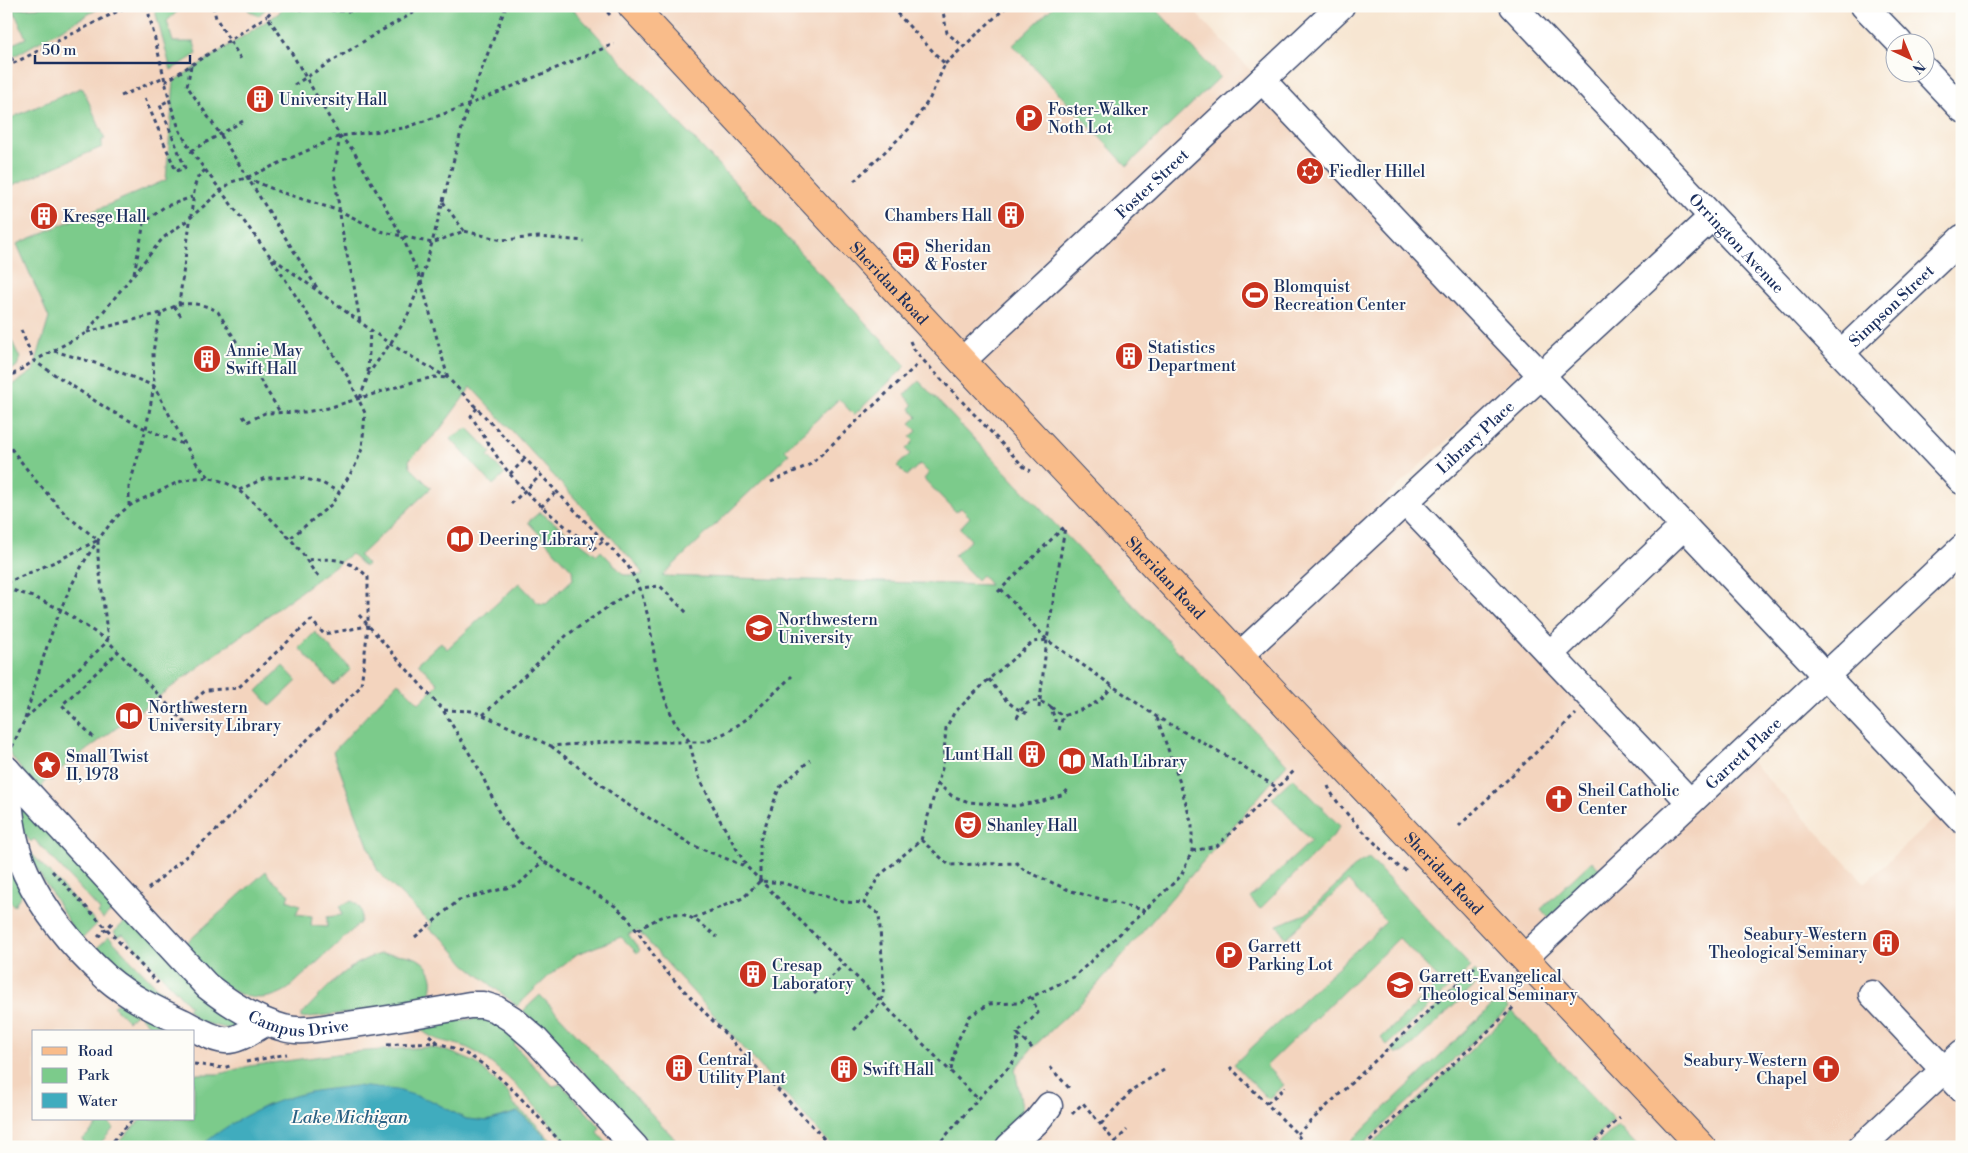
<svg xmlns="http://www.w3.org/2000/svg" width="1968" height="1153" viewBox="0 0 1968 1153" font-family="'Libre Bodoni',serif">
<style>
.built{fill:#f3d4be;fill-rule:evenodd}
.green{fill:#7ccb8b;stroke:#4c7d74}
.water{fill:#40acbe;stroke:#2e6e8e}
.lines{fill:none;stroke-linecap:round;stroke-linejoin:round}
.minor-casing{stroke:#3c4a6f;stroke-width:29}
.major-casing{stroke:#3c4a6f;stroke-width:30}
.path{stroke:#3c4a6f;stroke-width:3;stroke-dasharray:4 4;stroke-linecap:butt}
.minor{stroke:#fff;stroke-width:26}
.major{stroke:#f9bc8a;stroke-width:28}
.labels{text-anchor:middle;stroke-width:4;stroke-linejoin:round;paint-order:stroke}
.poi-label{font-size:16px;fill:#1b2f5e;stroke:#fdfcf7;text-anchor:start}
.street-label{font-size:16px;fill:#1b2f5e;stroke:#fdfcf7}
.water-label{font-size:18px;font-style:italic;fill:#2a6184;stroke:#fdfcf7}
</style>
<rect width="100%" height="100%" fill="#fdfcf7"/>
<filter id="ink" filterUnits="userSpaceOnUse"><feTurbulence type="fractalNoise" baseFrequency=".02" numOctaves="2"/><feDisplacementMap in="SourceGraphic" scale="10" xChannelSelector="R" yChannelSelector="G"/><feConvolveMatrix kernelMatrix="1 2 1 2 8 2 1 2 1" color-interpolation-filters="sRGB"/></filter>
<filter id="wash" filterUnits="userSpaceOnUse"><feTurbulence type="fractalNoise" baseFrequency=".0096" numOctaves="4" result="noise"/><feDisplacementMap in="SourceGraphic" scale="20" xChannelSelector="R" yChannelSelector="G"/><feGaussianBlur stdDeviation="1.12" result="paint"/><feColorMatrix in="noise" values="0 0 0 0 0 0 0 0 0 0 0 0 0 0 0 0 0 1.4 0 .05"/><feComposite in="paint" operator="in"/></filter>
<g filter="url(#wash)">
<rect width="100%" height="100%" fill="#f7e6d2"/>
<!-- built -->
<path class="built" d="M6,6h1183l341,357 -144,134 303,319 60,-57 116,124 77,-72 20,21v315h-1408l-5,-6 -344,2 -5,4h-194zM34,1032h160v87h-160z"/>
<!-- green -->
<path class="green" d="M67,6h36l-89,50 -3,-6 -5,1v-4l20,-9 -13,-29z
M183,6l-16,15 6,21h21l3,12 -26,16 -17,-63z
M248,6h21l-11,10 -10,-6z
M283,6h287l336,360 -52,49 -15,-16 -54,50 4,5 -127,122 328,9 -8,-10 -5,5 -23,-24 17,-16 -11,-12 10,-11 -9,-9 -5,4 -32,-33 5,-6 -9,-9 -13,12 -10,-10 13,-12 -4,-5 8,-8 -4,-4 7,-6 -7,-8 7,-6 -7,-8 3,-4 -9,-10 15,-14 137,144 231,239 -204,237 -51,47 -17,21 9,50 -30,28h-161l-195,-216 -10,3 12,16 -3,3 -16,-16 -44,17 -26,20 -34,32 -52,-42 -19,-23 -18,-13 4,-3 -54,-53 -45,-120 65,-70 21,21 19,-19 -20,-21 23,-21 6,7 72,-66 19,20 8,1 27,-25 -1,-9 -44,-48 12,-10 57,43 4,-4 23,24h19l-6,-10 -166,-178 -33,45 -29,28 1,7 21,21 -72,68 8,8 -2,3 -14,-13 -298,221 -1,5h-5l-4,3 -2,13 -35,-47v-359l27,-19 16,-53 -32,-74 149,-64 8,-99 105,-68z
M1054,6h99l67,71 -93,89 -114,-121z
M80,88l3,1 22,50 -3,1v7l-96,41v-68z
M9,335l11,23 -3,8 -11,8v-37z
M468,428l23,24 -3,4 17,18 -12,11 -43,-47z
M315,632l36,37 -17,16 -35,-37z
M283,666l14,15 -26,25 -14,-15z
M1293,778l47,48 -7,10 -73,73 -10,-11 61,-57 -39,-43z
M14,791l105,113 -16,15 -5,-5 2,-4 -66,-71 -3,3 -11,-13z
M6,826l20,61 -12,19 -8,-9z
M32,854l65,70 -17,17 -51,-85z
M1369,858l102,109 -84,78 -6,-7 60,-57 -42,-43 -133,128 18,19 -16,14 -34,-35 152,-142 -38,-41 -62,57 -9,-13 29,-11 53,-51z
M1592,861l8,9 -51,48 -8,-9z
M266,871l4,7 19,16 -2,6 13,5 -4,9 16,2 -1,10 16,1v-10l15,-2 -2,-9 12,-5c10,6 11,11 8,22l-72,66c-44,27 -76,-13 -106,-42z
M131,916l106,101 1,6 -3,4 -5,2 -31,-7 -12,-13 3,-3 -67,-72 -5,3 -4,-5z
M109,937l67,70v3l-85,-57z
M380,954c12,0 26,0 36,4 20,10 21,33 6,47l-121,13v-3c23,-24 47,-53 79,-61z
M1475,971l7,8 -76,72c-6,3 -9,4 -14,-1l4,-5z
M540,995l135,144 -10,8h-12l-111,-119 -19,-17z
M1500,998l9,10 -149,139h-13l17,-19z
M121,1002l49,28 -1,2h-14l-18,-20 -9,9 -15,-15z
M1512,1011l102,109 -29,27h-217z
M480,1018l21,7 17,15 -4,5 39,41 8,-2 39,43 -2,6 12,14h-39c-29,-32 -60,-73 -96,-95 -20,-13 -41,-6 -58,-27z
M431,1047l22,6 23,10 33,31 4,10 22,19 22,24h-3l-21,-23 -15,-12 -31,9 -21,-2 -36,-19 -163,5 -32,17 -35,25h-86l27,-28h53v-45h25l30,-8 103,-14z
M104,1119l10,9 -17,19h-8l-7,-7z
M1618,1125l20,22h-44z"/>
<!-- water -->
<path class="water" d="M356,1086l41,4 33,10 36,19 21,2 31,-9 15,12 21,23h-354c31,-27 70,-46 110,-55 15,-3 31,-4 46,-6z"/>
</g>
<g filter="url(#ink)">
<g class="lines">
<defs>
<g id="minor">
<path id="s1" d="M1513,6l449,475"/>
<path d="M1864,6l35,36"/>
<path d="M1926,71l36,38"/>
<path d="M1262,80l700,740"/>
<path id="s2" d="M1841,353l121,-115"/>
<path id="s3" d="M962,361l379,-355"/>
<path d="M1405,502l285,300"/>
<path d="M1550,654l134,-128"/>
<path id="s4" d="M1239,656l473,-439"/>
<path id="s5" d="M6,769l201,217c23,18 49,35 77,42 16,5 37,0 54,-2 44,-5 88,-13 132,-21h13l13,4 16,10 22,19 101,109"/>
<path d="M7,770c2,35 4,71 19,103 19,40 49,76 81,105 22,19 49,32 75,44 12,6 28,16 42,18 13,2 30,-11 41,-17"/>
<path id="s6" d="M1524,958l438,-410"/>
<path d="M1872,994l90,95"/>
<path d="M1009,1147l28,-26 12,-15"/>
<path d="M1861,1147l101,-94"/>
</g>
<g id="major">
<path id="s7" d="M632,6l330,355 740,786"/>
</g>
</defs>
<!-- minor casing -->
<use href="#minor" class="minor-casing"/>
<!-- major casing -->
<use href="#major" class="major-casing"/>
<!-- path -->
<path class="path" d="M147,6l24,100 9,25 11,20 79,105 120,88 58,34 180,188 12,22 9,32 6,40 9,36 10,25 15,20 9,34 22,45 27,47 231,232
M213,6l3,12 25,41
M602,6l8,9
M942,6l5,27 16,13
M275,8l72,3h68
M6,40v3
M6,54l3,-1 5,10
M945,64l62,-58
M191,66l-4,20 33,48 99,157
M6,67l122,-61
M165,82l102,-66
M294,85l83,-52 49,-27
M121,96l43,-19
M145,98l31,73 9,-3 -25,-63 10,-5
M340,136l-6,36 10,70 9,38 7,42
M191,151l52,-30
M247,178l33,14 60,19 40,20 52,12 32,-12 38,9 37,-3 45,4
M854,181l57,-54 19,-29 15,-34 -55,-58
M443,202l21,29
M272,259l76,118 17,36 -3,36 -7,17 -23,38 -43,35
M134,273l10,-50 20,-16 28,-10
M179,304c14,-1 27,0 39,8l62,100
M174,306l8,12
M21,330l13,31 75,49 37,19 39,16
M87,332l74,-19
M910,341l3,7 10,12 101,107 7,4
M54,351l51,15 49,20 32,60 11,18 12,13
M368,372l2,-41
M6,379l28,-18 52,-28 77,-95 26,-19 42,-37 15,-4 94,-42 65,-8 63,-23 146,-61
M360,398l9,-25 21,-29 17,-27 14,-36 11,-38 36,-138 38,-99
M477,408l-6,8c13,19 24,40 39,58 24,29 55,52 84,75l10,-9
M243,416l4,6 18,-9 40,-1 23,-4 88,-27 19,-4 13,1 -27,-97 -18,-43 -50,-88 -13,-14 -53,-91 -20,-29 9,-10
M6,442l30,39 30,34 32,25v17l10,84
M510,474l15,-15
M771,482l40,-18 108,-101
M239,490l26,-12 32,-1 25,6 17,9
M511,504l30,-29
M129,506v-19l17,-58 8,-43 -1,-33 3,-20 5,-20 18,-9 16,-119 3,-8 7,-7
M541,507l16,-16
M6,583l53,-23 39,-20
M6,588l27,9 27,12 48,32 78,83
M1001,589l46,51
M998,592l66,-65
M359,615l84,95 37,61 22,48 18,23 23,19 72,45 13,12 34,49 170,180
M989,679c11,16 21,28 39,35
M1051,707l12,9
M1039,708l8,-68 18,-113
M444,710l28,1 11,4 68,31 58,-4h97l23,-11 19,-13 44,-42
M177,715l29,-25 32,-2 73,-68 13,14 44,-8
M483,715l84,-80 54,-37 19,-10 20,-2 27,27
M1017,718c9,-18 16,-21 33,-12l5,13v3
M25,719c17,-58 32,-114 64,-165 11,-17 23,-35 39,-47 10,-7 23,-11 34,-17 22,-12 44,-18 68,-5 20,11 54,46 69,64 7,9 12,20 20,28
M1059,730l4,-14c20,-7 37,-11 49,-30
M93,737l-31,-32 56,-53
M551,746l71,55 70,44 55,22
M12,747l13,-28 83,-78
M937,783l15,13 17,6 45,4 29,-5 21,-7 5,-6
M1328,786c9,23 52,61 71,81l9,4
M1459,826l117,-112
M921,840l28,25 68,-2 7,7 47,21 75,20
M1192,851l25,-5 77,-75
M52,871l106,112
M760,880v-40l19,-52 31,-28
M148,889l70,-60 143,-143 7,-60v-49c-19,-19 -36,-19 -62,-17
M694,918l49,-20 17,-17 23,2 60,19 21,1
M638,930c38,-24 46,-21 79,7
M98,937l17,-17
M415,937l44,-37 59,-15 25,-24
M814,994l29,-29
M854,1030l27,-28 3,-14 -5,-74 -15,-11 15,-27 42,-36 22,-75 3,-37 8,-15 35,-34 44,-37 14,-2 110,77 68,38 51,32
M429,1035l12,10
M387,1045c15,-1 32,-3 47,-2 52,7 97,67 131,104
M1032,1048l-15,-15 21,-20 -6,-16
M246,1062l41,-8
M194,1064l29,4 10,-3
M1050,1067l19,21
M1230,1067l67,67 9,13
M951,1070l6,-28 13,-26 19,-12 29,-1 56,-26 107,-101 11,-25v-26l-12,-42 -23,-65
M1267,1103l19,-16
M1072,1114l11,-11 36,44
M1101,1124l32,-35 31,-19
M1297,1134l180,-169
M1115,1142l12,-12
M78,1144l3,3
M108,1147l25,-28
M936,1147l42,-48 33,-34 7,-11 -1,-21
M1136,1147l4,-4
M1364,1147l151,-141
M1590,1147l30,-29"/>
<!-- minor -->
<use href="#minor" class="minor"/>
<!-- major -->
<use href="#major" class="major"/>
</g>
</g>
<!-- icons -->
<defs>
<symbol id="building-disc" viewBox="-11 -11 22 22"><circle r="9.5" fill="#c8321e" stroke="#fdfcf7"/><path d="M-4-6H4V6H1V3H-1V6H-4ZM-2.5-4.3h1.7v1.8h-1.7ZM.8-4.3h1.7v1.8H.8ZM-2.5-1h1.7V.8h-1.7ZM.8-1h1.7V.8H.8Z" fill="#fff"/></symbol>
<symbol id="parking-disc" viewBox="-11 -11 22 22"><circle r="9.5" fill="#c8321e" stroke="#fdfcf7"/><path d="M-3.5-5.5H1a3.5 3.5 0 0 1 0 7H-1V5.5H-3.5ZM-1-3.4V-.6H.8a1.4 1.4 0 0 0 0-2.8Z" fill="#fff"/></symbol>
<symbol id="synagogue-disc" viewBox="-11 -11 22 22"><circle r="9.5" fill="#c8321e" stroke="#fdfcf7"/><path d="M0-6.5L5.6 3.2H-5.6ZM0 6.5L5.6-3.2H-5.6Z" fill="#fff"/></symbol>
<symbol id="bus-disc" viewBox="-11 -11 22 22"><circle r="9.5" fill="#c8321e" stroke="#fdfcf7"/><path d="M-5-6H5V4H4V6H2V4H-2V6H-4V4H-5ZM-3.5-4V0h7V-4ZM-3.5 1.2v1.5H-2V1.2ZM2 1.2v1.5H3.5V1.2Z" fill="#fff"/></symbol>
<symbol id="stadium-disc" viewBox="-11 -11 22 22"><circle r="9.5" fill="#c8321e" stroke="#fdfcf7"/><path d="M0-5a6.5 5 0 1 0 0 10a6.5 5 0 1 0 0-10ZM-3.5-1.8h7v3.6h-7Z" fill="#fff"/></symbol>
<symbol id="library-disc" viewBox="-11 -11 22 22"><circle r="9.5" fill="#c8321e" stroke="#fdfcf7"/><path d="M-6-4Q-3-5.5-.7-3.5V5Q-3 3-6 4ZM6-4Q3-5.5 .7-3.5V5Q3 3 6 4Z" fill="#fff"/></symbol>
<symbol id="university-disc" viewBox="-11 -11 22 22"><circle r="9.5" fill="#c8321e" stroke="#fdfcf7"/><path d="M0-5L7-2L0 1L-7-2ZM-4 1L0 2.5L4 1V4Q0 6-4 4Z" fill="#fff"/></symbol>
<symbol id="sight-disc" viewBox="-11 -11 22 22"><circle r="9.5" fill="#c8321e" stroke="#fdfcf7"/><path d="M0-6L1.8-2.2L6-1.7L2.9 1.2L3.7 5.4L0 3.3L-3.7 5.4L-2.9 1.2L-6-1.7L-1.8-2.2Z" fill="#fff"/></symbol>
<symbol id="church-disc" viewBox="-11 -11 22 22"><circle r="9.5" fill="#c8321e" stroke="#fdfcf7"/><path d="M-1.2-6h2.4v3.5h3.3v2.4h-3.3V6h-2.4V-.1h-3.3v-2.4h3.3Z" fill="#fff"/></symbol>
<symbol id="theatre-disc" viewBox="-11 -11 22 22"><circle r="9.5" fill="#c8321e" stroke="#fdfcf7"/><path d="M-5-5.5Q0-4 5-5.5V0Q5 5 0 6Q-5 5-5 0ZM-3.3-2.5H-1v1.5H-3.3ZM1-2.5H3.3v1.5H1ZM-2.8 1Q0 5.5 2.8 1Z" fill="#fff"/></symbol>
</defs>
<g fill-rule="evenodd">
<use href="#building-disc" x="244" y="83" width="32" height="32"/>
<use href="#parking-disc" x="1013" y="102" width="32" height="32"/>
<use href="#synagogue-disc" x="1294" y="155" width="32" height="32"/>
<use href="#building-disc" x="995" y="199" width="32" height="32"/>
<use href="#building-disc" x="28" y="200" width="32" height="32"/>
<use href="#bus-disc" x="890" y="239" width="32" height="32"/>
<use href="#stadium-disc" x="1239" y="279" width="32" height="32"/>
<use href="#building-disc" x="1113" y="340" width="32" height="32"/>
<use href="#building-disc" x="191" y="343" width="32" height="32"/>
<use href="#library-disc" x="444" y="523" width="32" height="32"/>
<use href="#university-disc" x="743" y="612" width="32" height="32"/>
<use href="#library-disc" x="113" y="700" width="32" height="32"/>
<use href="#building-disc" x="1016" y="738" width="32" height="32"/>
<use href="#library-disc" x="1056" y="745" width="32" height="32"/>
<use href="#sight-disc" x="31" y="749" width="32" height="32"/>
<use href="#church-disc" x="1543" y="783" width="32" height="32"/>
<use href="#theatre-disc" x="952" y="809" width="32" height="32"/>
<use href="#building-disc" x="1870" y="927" width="32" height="32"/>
<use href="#parking-disc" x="1213" y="939" width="32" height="32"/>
<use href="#building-disc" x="737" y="958" width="32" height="32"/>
<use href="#university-disc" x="1384" y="969" width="32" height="32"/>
<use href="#building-disc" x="663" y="1052" width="32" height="32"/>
<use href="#building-disc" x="828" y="1053" width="32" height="32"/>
<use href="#church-disc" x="1810" y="1053" width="32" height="32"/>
</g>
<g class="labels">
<!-- poi labels -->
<g class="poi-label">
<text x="279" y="105">University Hall</text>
<text x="1048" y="115">Foster-Walker<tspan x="1048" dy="18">Noth Lot</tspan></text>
<text x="1329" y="177">Fiedler Hillel</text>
<text x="992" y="221" text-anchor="end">Chambers Hall</text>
<text x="63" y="222">Kresge Hall</text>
<text x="925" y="252">Sheridan<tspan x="925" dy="18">&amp; Foster</tspan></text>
<text x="1274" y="292">Blomquist<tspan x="1274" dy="18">Recreation Center</tspan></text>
<text x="1148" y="353">Statistics<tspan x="1148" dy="18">Department</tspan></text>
<text x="226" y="356">Annie May<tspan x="226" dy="18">Swift Hall</tspan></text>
<text x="479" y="545">Deering Library</text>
<text x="778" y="625">Northwestern<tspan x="778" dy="18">University</tspan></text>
<text x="148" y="713">Northwestern<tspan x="148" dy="18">University Library</tspan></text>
<text x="1013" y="760" text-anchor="end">Lunt Hall</text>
<text x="66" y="762">Small Twist<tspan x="66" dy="18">II, 1978</tspan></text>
<text x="1091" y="767">Math Library</text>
<text x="1578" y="796">Sheil Catholic<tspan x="1578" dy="18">Center</tspan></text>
<text x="987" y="831">Shanley Hall</text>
<text x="1867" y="940" text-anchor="end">Seabury-Western<tspan x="1867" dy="18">Theological Seminary</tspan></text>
<text x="1248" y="952">Garrett<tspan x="1248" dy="18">Parking Lot</tspan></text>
<text x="772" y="971">Cresap<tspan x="772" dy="18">Laboratory</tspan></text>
<text x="1419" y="982">Garrett-Evangelical<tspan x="1419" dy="18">Theological Seminary</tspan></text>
<text x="698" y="1065">Central<tspan x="698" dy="18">Utility Plant</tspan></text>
<text x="1807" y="1066" text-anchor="end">Seabury-Western<tspan x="1807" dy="18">Chapel</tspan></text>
<text x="863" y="1075">Swift Hall</text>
</g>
<!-- street labels -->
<g class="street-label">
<text dy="6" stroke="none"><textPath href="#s3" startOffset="260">Foster Street</textPath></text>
<text dy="6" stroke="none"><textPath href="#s1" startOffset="326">Orrington Avenue</textPath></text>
<text dy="6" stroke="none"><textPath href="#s7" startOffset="378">Sheridan Road</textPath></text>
<text dy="6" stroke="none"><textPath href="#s2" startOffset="69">Simpson Street</textPath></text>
<text dy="6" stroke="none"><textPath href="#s4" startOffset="322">Library Place</textPath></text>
<text dy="6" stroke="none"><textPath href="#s7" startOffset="782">Sheridan Road</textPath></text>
<text dy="6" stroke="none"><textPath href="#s6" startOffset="300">Garrett Place</textPath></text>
<text dy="6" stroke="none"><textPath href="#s7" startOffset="1188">Sheridan Road</textPath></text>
<text dy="6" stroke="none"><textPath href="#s5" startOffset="398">Campus Drive</textPath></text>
</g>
<!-- water labels -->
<g class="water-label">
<text x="350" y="1123">Lake Michigan</text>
</g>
</g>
<!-- margin -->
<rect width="1968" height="1153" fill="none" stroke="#fdfcf7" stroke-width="25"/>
<!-- legend -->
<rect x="32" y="1030" width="162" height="90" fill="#fdfcf7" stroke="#a3aaba"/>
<rect x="42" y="1047" width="25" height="8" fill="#f9bc8a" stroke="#a3aaba"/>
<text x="78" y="1056" font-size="15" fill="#1b2f5e">Road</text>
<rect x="42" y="1068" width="25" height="15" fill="#7ccb8b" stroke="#a3aaba"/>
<text x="78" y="1080" font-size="15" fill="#1b2f5e">Park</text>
<rect x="42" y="1093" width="25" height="15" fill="#40acbe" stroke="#a3aaba"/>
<text x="78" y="1106" font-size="15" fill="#1b2f5e">Water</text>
<!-- north arrow -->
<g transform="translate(1910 58) rotate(136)"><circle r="24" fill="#fdfcf7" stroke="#a3aaba"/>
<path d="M0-4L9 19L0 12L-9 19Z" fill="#c8321e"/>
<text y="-8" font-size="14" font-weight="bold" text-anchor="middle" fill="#1b2f5e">N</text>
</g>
<!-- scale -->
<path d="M35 55v8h155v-8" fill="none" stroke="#1b2f5e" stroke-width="2.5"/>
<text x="42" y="55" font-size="15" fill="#1b2f5e" stroke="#fdfcf7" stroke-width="4" paint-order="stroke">50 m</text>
</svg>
